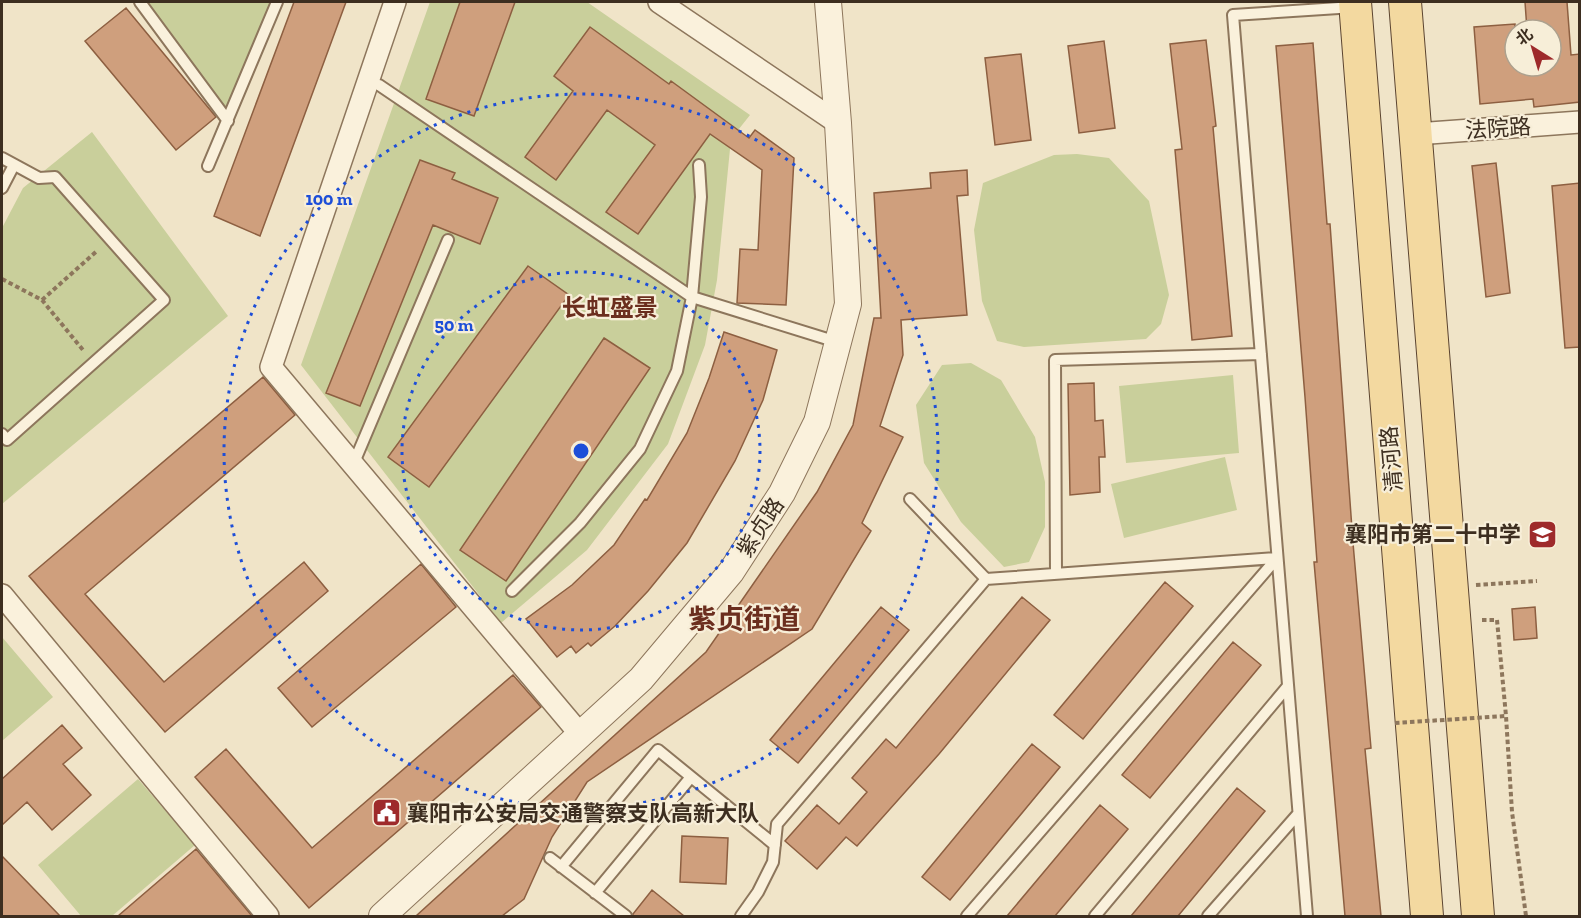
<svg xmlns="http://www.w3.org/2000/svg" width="1581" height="918" viewBox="0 0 1581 918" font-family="'Zilla Slab','Noto Sans SC',serif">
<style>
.green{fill:#c9cf9b}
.building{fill:#cf9f7d;stroke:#8d5f41;stroke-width:1.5}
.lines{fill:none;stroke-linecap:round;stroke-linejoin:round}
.service-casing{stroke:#8d765c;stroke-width:14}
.minor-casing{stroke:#8d765c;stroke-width:24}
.tertiary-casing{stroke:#8d765c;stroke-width:28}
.primary-casing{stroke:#5b4430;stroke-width:34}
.path{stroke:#8d765c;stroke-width:4;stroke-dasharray:4.5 3;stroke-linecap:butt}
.service{stroke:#faf1dc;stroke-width:10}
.minor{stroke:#faf1dc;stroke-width:21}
.tertiary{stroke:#faf1dc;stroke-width:26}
.primary{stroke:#f3d9a0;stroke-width:32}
.path-bridge{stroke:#8d765c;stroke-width:4;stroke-dasharray:4.5 3;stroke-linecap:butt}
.ring{fill:none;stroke:#1d4ed8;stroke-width:3;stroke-dasharray:3 6}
.labels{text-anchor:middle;stroke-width:4.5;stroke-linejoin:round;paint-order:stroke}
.street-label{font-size:22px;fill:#3d2e20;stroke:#f7eed8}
.poi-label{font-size:22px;font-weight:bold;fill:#3d2e20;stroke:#f7eed8;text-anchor:end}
.neighbourhood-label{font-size:24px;font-weight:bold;fill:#6b2e1e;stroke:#f7eed8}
.district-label{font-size:28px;font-weight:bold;fill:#6b2e1e;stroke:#f7eed8}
.centre{fill:#1d4ed8;stroke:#f7eed8;stroke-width:3}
.ring-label{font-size:18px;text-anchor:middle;font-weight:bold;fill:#1d4ed8;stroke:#f7eed8;stroke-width:4.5;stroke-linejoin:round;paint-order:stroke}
</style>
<rect width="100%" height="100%" fill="#f0e4c8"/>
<!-- green -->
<path class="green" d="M140,2h137l-49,119z
M430,2h157l163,113 -19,24 -14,141 -12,65 -37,99 -81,106 -86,73 -200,-258z
M92,132l136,184 -226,188v-276l21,-40z
M1077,154l32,4 40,43 20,94 -8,29 -15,15 -122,8 -27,-6 -15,-40 -8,-71 9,-47 71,-28z
M971,363l30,17 34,57 10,45v45l-16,35 -25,5 -43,-45 -37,-59 -8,-58 26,-40z
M1233,375l6,78 -113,10 -7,-77z
M1225,457l12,53 -113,28 -13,-54z
M2,637l51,60 -51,44z
M138,779l57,66 -83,71h-31l-43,-51z"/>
<!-- building -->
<path class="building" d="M294,2h52l-86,234 -46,-20z
M460,2h55l-41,114 -48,-17z
M1525,2h42l4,53 9,-1v48l-46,5 -1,-8 -53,5 -6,-77 41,-3v42h36v-36h-24z
M126,8l90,109 -40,33 -91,-109z
M590,27l79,57 2,-3 78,57 6,-8 39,28 -8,147 -49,-2 3,-54 18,1 4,-80 -52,-36 -72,100 -32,-22 49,-67 -48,-35 -51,70 -31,-23 48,-66 -19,-15z
M1206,40l10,86 -3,1 19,209 -40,4 -17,-190 7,-1 -12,-105z
M1104,41l11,87 -36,5 -11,-87z
M1313,43l14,181h3l23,319 18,205 -6,1 16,167h-36l-31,-354h3l-12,-165 -29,-351z
M1021,54l10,86 -36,5 -10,-87z
M420,160l35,13 -3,6 46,19 -18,46 -47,-19 -73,181 -34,-13z
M1496,163l14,130 -24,4 -14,-131z
M967,170l1,25 -11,1 10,119 -66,5 2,35 -23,71 23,11 -41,86 9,8 -59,98 -225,153 -35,55 -28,62 -22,17h-86l290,-264 111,-160 36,-67 21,-107h7l-7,-125 57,-5 -1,-15z
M1580,183v164l-15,1 -13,-162z
M528,266l41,29 -140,192 -41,-30z
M724,332l53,18 -14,50 -28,61 -48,82 -39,48 -33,35 -24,20 -3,-3 -12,10 -5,-7 -14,11 -31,-38 46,-34 42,-40 31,-46 2,1 40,-67 22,-55z
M604,338l46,30 -144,213 -46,-31z
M263,377l32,38 -210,179 79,88 140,-120 24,29 -163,141 -136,-156z
M1094,383l1,38 8,-1 2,37h-6l1,35 -30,3 -2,-111z
M421,564l35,43 -144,120 -34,-39z
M1165,582l28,24 -110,133 -29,-24z
M1022,597l28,23 -111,134 -82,92 -11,-9 -29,32 -32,-28 32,-36 22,19 28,-32 -15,-14 34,-39 10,9z
M881,607l28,23 -111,133 -28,-23z
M1535,607l2,31 -23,2 -2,-31z
M1233,642l28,23 -111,133 -28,-23z
M513,675l28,32 -232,201 -114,-131 31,-28 86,99z
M62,725l20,23 -19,16 28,31 -39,35 -25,-28 -25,23v-46z
M1032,744l28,23 -110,133 -28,-23z
M1237,788l28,23 -87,105h-47z
M1100,805l28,24 -73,87h-48z
M682,836l46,2 -2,46 -46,-2z
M196,849l56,67h-134z
M2,856l58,60h-58z
M652,890l32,26h-51v-2z"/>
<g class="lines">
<defs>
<path id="service" d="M140,2l88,119
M379,85l313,212 145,45
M2,158l37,20 16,-1 109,123 -157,140 -5,-6
M208,166l69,-164
M2,188l12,-23
M353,465l95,-225
M910,499l76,80
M1056,574l-1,-214 206,-6
M512,591l68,-68 60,-74 37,-78 15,-74 9,-100 -2,-32
M550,858l76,58
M561,867l97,-117 117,95
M595,893l96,-116
M741,916l17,-24 15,-30 4,-38 209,-245 291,-21
M967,916l310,-358
M1095,916l193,-230
M1208,916l90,-102
M1307,916l-74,-901 121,-8"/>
<path id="minor" d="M395,2l-124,365 309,367
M659,2l179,121
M1416,134l164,-12
M2,595l266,321"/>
<path id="tertiary" d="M382,916l259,-237 90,-107 51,-79 35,-71 31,-118 -10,-181 -10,-121"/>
<path id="primary" d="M1355,2l72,914
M1405,2l73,914"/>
</defs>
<!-- service casing -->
<use href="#service" class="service-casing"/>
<!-- minor casing -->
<use href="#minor" class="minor-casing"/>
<!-- tertiary casing -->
<use href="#tertiary" class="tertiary-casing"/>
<!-- primary casing -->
<use href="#primary" class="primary-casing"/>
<!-- path -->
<path class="path" d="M2,279l40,21 41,50
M42,300l55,-49
M1476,585l61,-4
M1482,620h15l9,96 6,96 14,104"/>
<!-- service -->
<use href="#service" class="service"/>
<!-- minor -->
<use href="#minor" class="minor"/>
<!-- tertiary -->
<use href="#tertiary" class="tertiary"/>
<!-- primary -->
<use href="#primary" class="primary"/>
<!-- path-bridge -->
<path class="path-bridge" d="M1395,723l111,-7"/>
</g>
<!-- distance rings -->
<g class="ring">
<circle cx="581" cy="451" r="179"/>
<circle cx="581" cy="451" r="357"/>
</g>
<!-- icons -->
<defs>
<symbol id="school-square" viewBox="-11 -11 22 22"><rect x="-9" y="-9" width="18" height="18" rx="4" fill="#9e2a2b" stroke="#f7eed8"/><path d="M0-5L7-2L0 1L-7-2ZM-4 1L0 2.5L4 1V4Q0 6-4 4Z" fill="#fff"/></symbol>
<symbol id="civic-square" viewBox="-11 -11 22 22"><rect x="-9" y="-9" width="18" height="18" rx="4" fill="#9e2a2b" stroke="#f7eed8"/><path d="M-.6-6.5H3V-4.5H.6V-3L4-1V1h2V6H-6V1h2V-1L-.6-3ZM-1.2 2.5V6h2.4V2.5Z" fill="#fff"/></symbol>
</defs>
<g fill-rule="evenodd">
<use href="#school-square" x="1526" y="518" width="33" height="33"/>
<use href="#civic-square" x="370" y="796" width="33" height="33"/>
</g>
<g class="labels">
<!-- street labels -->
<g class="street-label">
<text transform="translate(1498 128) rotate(-4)" y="8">法院路</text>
<text transform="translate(1391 459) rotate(-95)" y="8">清河路</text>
<text transform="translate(760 527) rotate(-57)" y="8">紫贞路</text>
</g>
<!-- poi labels -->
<g class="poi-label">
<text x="1521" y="542">襄阳市第二十中学</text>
<text x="407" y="821" text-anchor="start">襄阳市公安局交通警察支队高新大队</text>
</g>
<!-- neighbourhood labels -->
<g class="neighbourhood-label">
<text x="610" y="316">长虹盛景</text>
</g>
<!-- district labels -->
<g class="district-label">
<text x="744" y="629">紫贞街道</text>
</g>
</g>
<circle cx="581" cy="451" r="9" class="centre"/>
<g class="ring-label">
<text x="329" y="205">100 m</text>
<text x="454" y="331">50 m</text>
</g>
<!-- border -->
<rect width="1581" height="918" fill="none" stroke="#3d2e20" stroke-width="6"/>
<!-- north arrow -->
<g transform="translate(1533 48) rotate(323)"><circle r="28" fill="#f7eed8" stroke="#ada18e" stroke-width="1.5"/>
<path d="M0-4.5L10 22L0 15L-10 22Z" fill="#9e2a2b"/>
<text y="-9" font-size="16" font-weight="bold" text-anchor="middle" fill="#3d2e20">北</text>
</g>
</svg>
